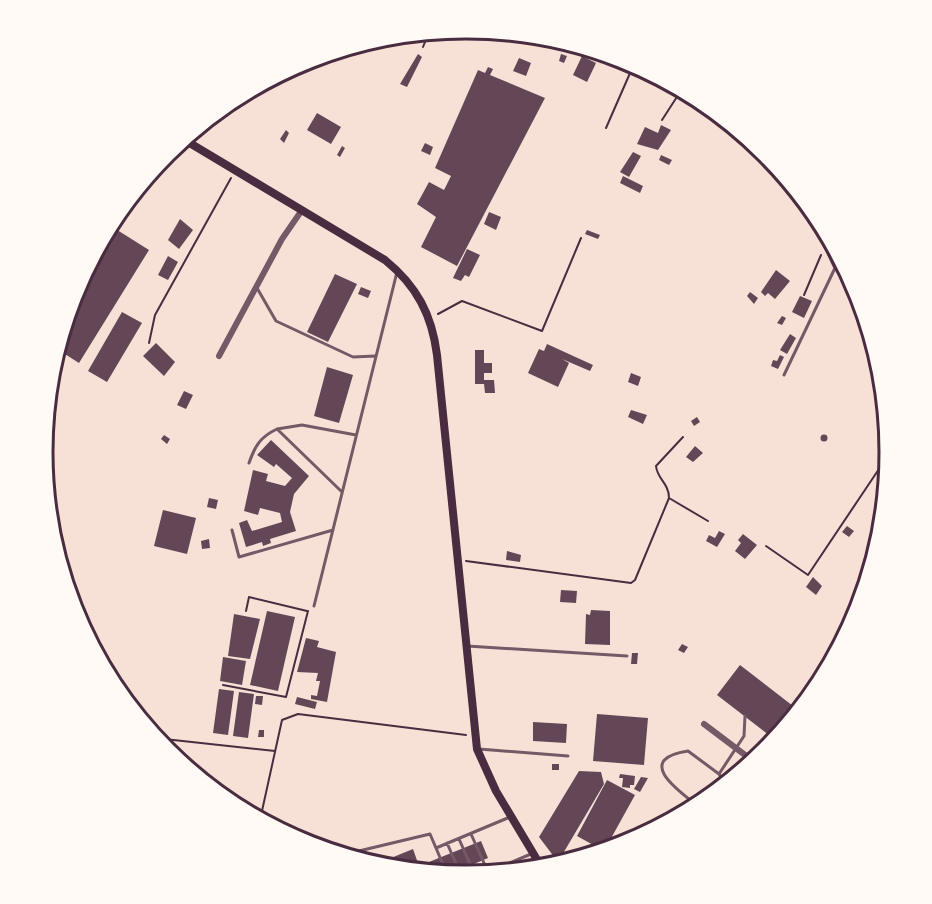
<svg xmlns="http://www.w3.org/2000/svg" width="932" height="904" viewBox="0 0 932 904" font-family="Jost,sans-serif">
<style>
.building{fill:#644757}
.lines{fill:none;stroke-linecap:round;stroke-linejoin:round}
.path{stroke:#4a2c40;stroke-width:2}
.service{stroke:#755966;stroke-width:3}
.minor{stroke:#755966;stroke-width:6}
.secondary{stroke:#4a2c40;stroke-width:8}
.rim{fill:none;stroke:#4a2c40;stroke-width:3}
</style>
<rect width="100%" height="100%" fill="#f7e1d7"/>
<!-- building -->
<path class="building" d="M418,54l4,3 -15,30 -7,-3z
M561,54l6,2 -3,7 -5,-2z
M582,56l14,7 -9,19 -14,-7z
M519,58l12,5 -5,13 -13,-5z
M488,67l5,2 -3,6 55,23 -88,168 -36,-19 15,-30 -19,-13 12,-22 15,8 7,-14 -16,-8 43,-98 7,3z
M317,113l24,14 -10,17 -24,-14z
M661,125l10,5 -13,20 -21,-6 8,-17 13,6z
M286,130l3,3 -5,10 -4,-4z
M425,143l8,4 -3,8 -9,-4z
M342,146l3,2 -5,9 -3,-2z
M633,152l8,4 -12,21 -9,-5z
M661,155l11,5 -3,5 -10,-5z
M623,176l20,10 -3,7 -20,-10z
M489,212l12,5 -5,13 -12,-6z
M180,219l13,11 -14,19 -11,-9z
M114,228l35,22 -70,113 -22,-14 17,-56z
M587,230l13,5 -2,4 -13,-5z
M467,249l13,6 -11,22 -4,-2 -4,6 -8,-3z
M168,256l10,6 -10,18 -10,-5z
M776,270l14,11 -15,18 -7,-6 -3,3 -4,-4z
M335,274l22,10 -29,58 -21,-10z
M361,287l10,4 -3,7 -10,-4z
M750,292l8,6 -4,6 -7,-8z
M800,296l12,5 -8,17 -12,-6z
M122,312l20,11 -35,59 -19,-11z
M782,316l4,2 -4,7 -5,-2z
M790,334l6,4 -9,16 -7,-4z
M156,343l19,19 -11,14 -21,-20z
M547,344l46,21 -3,6 -28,-12 7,4 -11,24 -30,-14 11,-24 5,2z
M475,350h9v13h8v10h-8v7h10l1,13h-10l-1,-9h-9z
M780,355l4,2 -6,12 -7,-3 2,-6 4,1z
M327,367l26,8 -14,48 -25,-7z
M631,373l10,4 -3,9 -10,-4z
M184,391l9,4 -7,14 -9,-4z
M631,410l16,5 -4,9 -15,-7z
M697,417l3,5 -6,4 -3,-5z
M820.5 438a3.5 3.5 0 1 1 7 0a3.5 3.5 0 1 1-7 0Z
M164,435l6,4 -3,5 -6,-5z
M271,440l38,36 -15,18 -4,18 6,19 -26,8 1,4 -8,3 -1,-4 -16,5 -7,-24 8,-3 5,11 30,-9 -2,-9 -20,-5 -2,7 -14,-4 9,-41 15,4 -2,7 19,5 7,-8 -16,-14 -2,3 -17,-12z
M695,446l8,7 -10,9 -7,-5z
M209,498l9,2 -2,9 -9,-2z
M163,510l33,8 -9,36 -33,-8z
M847,526l7,5 -5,6 -7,-5z
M719,531l6,3 -8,13 -11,-6 3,-6 6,3z
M743,534l14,11 -12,14 -10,-8 6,-8 -3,-3z
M209,539l1,9 -8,1 -1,-8z
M507,551l14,4 -1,7 -14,-2z
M813,577l9,9 -6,9 -10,-8z
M561,590l16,1 -1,12 -16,-1z
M591,610l19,1v34l-25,-1 1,-30 4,1z
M267,611l28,6 -17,74 -28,-6z
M234,614l26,5 -10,40 -22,-3z
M845,619l7,4 -4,7 -7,-5z
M306,638l13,3 -2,6 19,5 -9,50 -16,-3v-4l6,1 3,-15h-4l2,-8 -21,-1z
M682,644l6,3 -4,6 -6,-3z
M632,653h6l-1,11h-6z
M223,657l23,4 -4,24 -22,-4z
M740,665l53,41 -23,30 -53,-41z
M219,689l15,2 -6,44 -15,-2z
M239,692l15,2 -6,44 -15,-2z
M256,696h7l-1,9 -7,-1z
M297,697l20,5 -2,7 -20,-5z
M597,714l51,4 -4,47 -51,-4z
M533,722l34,2 -1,19 -33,-2z
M259,730h5v7h-6z
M552,764h7v6h-7z
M579,771l22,1 3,12 -46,78 -19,-25z
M620,774l15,2 -1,9h-4v3l-8,-1 1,-9h-4z
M641,777l7,1 -8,14 -6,-3z
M607,780l28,15 -31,56 -27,-15z
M481,841l7,17 -38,16 -61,-6 -3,-8 27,-11 6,17z"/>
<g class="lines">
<!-- path -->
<path class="path" d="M423,47l6,-15
M662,120l20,-31
M606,128l28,-64
M804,295l17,-40
M438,314l24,-13 80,30 39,-93
M149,343l6,-28 76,-137
M669,498c0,-15 -12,-19 -13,-32l27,-29
M766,546l42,29 81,-121
M466,561l165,22 4,-3 34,-82 39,23
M246,611l3,-14 58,14
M223,685l63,12 22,-86
M155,738l120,13
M260,820l22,-100 16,-6 168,21"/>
<!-- service -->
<path class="service" d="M544,40l2,-4
M584,53l12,-2
M257,288l19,33 77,36 22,-1
M784,375l51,-107
M277,429l25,-4 54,10
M249,463c6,-17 11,-26 28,-34l65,63
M232,530l7,27 94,-27
M314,606l83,-334
M467,646l160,10
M479,749l89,7
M719,774l25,-38 1,-20
M698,806c-21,-16 -64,-47 -10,-55l31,23 6,10
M471,834l17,38
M459,839l16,36
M447,843l14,32
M342,855l88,-21 6,14
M447,874l-11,-26 74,-31
M483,874l48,-20"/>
<!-- minor -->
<path class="minor" d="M806,202l30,65 14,9
M219,356l63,-117 20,-29
M704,724l49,37"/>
<!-- secondary -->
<path class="secondary" d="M183,139l202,121c32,26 47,55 52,95l40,394 19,42 46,77"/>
</g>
<!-- crop -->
<path d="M0 0H932V904H0ZM53 452a413 413 0 1 1 826 0a413 413 0 1 1-826 0Z" fill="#fffaf5" fill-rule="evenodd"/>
<path class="rim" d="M53 452a413 413 0 1 1 826 0a413 413 0 1 1-826 0Z"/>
</svg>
